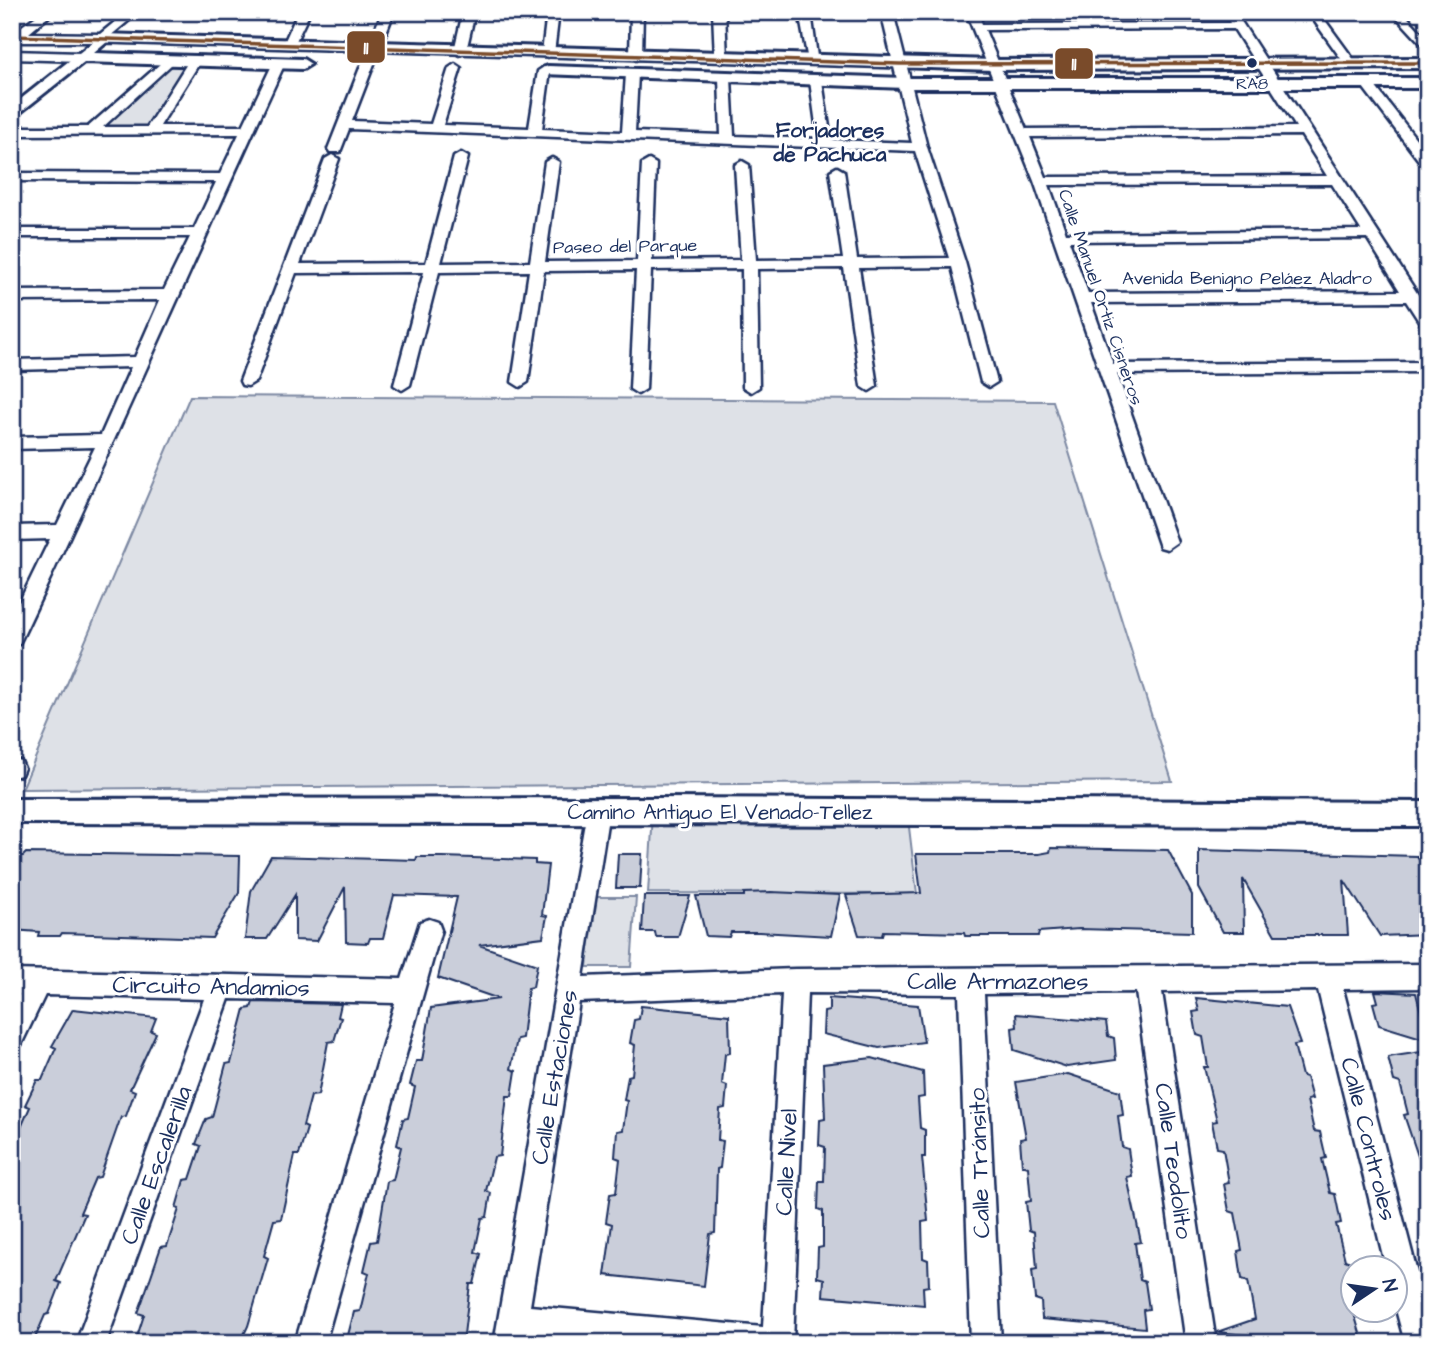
<svg xmlns="http://www.w3.org/2000/svg" width="1440" height="1355" viewBox="0 0 1440 1355" font-family="'Architects Daughter',sans-serif">
<style>
.green{fill:#dee1e7;stroke:#7c88a2;stroke-width:2}
.building{fill:#caceda;stroke:#1b2f5e;stroke-width:2}
.lines{fill:none;stroke-linecap:round;stroke-linejoin:round}
.minor-casing{stroke:#1b2f5e;stroke-width:5}
.tertiary-casing{stroke:#1b2f5e;stroke-width:6}
.minor{fill:#fff;fill-rule:evenodd}
.tertiary{fill:#fff;fill-rule:evenodd}
.bus-1-casing{stroke:#fff;stroke-width:7}
.bus-1{stroke:#7a4b2a;stroke-width:3.5}
.bus-dot{fill:#1b2f5e;stroke:#fff;stroke-width:2.5}
.labels{text-anchor:middle;stroke-width:6;stroke-linejoin:round;paint-order:stroke}
.far-bus-label{font-size:16px;fill:#1b2f5e;stroke:#fff}
.far-street-label{font-size:18px;fill:#1b2f5e;stroke:#fff}
.far-quarter-label{font-size:21px;font-weight:bold;fill:#1b2f5e;stroke:#fff}
.street-label{font-size:21px;fill:#1b2f5e;stroke:#fff}
.near-street-label{font-size:24px;fill:#1b2f5e;stroke:#fff}
.line-badge{stroke:#fff;stroke-width:2.5}
.badge-label{font-size:19px;text-anchor:middle;font-weight:bold;fill:#fff}
</style>
<rect width="100%" height="100%" fill="#fff"/>
<filter id="ink" filterUnits="userSpaceOnUse"><feTurbulence type="fractalNoise" baseFrequency=".0143" numOctaves="2"/><feDisplacementMap in="SourceGraphic" scale="14" xChannelSelector="R" yChannelSelector="G"/><feConvolveMatrix kernelMatrix="1 2 1 2 8 2 1 2 1" color-interpolation-filters="sRGB"/></filter>
<g filter="url(#ink)">
<!-- green -->
<path class="green" d="M169,63h22l-45,64 -51,2z
M190,396l863,5 119,380 -1150,8z
M653,814l255,5 9,75 -269,-1z
M594,897h42l-5,70h-44z"/>
<!-- building -->
<path class="building" d="M1051,848l117,2 24,45v37l-113,-3 -40,3 -1,4h-73l-1,-3 -81,-2 -1,5 -23,-1 -13,-40 75,-2 -5,-39h123l11,-2z
M1199,850l218,6 3,4h8v74l-48,2 -36,-56 4,55h-73l-32,-56 1,53h-21l-24,-44z
M26,853l214,3 -1,37 -27,45 -150,-5 -2,3h-22l1,-4 -27,-2v-74h11z
M618,854h24l-2,34h-24z
M271,856l145,4 1,-3h26l92,3v4l13,1 -6,50 5,1 -4,21 -64,8 58,20 -4,22 -5,1 -6,50 -5,1 -6,30 5,2 -4,25h-5l-7,60 -6,1 -8,34 5,2 -4,24 -5,1 -7,34 6,2 -7,30h-4l-7,59h-117l8,-31 6,-1 9,-38 -5,-2 7,-29 6,-1 10,-60 6,-1 8,-33 -4,-2 6,-26 5,-1 7,-31 -5,-2 6,-24h6l9,-53 68,-9 -61,-21 19,-81 -63,-2 -11,43h-13l-2,5 -22,-1 -1,-55 -28,54 -22,-1v-45l-28,44h-22l6,-48z
M771,892l69,3 -9,41 -72,-4h-28l-2,5 -23,-1 -10,-40h48v-3z
M644,896h46l-12,41h-22l-1,-5h-13z
M1375,991l41,2 12,47 -49,-15 -6,-22 5,-1z
M829,998l89,7 6,37 -45,6 -56,-14 1,-22 5,-1z
M1196,998l91,9 13,37 -6,1 8,31 4,1 6,22 -5,1 7,31 6,1 6,26 -4,1 8,34 5,1 6,29 -5,1 9,36 5,2 3,48 10,33h-39l-107,-11 38,-13 -7,-38 -6,-2 -4,-28 4,-1 -7,-37 -6,-2 -5,-27 5,-1 -6,-34 -6,-1 -5,-26 5,-1 -13,-54h4l-5,-30 -6,-2 -4,-23 6,-1z
M253,1002l88,2 -3,13 3,1 -7,23 -6,1 -10,53 -7,1 -8,30 4,2 -8,27h-4l-14,64 -7,1 -10,36 4,2 -20,68 -8,17 -55,-3 -1,3h-49l9,-28 -6,-2 4,-11 19,-55 6,-1 12,-37 -3,-1 8,-28 6,-1 11,-33 -5,-2 10,-25 6,-2 14,-53 5,-1 14,-54 6,-1z
M641,1006l88,9 1,38 -5,1 -3,30 5,2 -2,22 -5,1 -2,31 5,1 -3,27 -3,1 -2,64 -5,1 -6,52 -99,-11 7,-51 -6,-2 4,-28 6,-1 4,-34 -5,-2 2,-26 6,-1 4,-29 -3,-1 4,-24 4,-1 3,-30 -5,-2 4,-23 5,-1z
M73,1009l83,9 -5,13 5,2 -26,56 5,2 -9,25 -5,1 -21,60 -5,1 -15,35 5,1 -29,67 5,2 -12,31 -4,1 -12,28h-21v-204h4l14,-32 -5,-2 12,-25h5l14,-32 -4,-2z
M1016,1014l90,8 2,14 6,2 2,22 -49,7 -53,-17 -2,-22 5,-1z
M1428,1051v113l-7,1 -17,-50 4,-1 -8,-31 -6,-2 -6,-24z
M872,1058l51,14 1,25 -6,1 2,30 5,2v27h-3l6,64 -6,1 1,36 5,2 1,26 -6,1 1,18 -101,-9 1,-17 -7,-2 1,-29 5,-1v-36l-5,-2 1,-28h5l1,-34 -6,-2 1,-25 5,-1 -2,-55z
M1068,1074l52,17 3,24 -5,1 4,31 6,2 4,27 -5,1 14,65 -6,1 5,37 5,2 4,27 -6,1 2,18 -103,-9 -1,-18 -6,-2 -3,-29 5,-1 -3,-37 -5,-2 -3,-28 5,-1 -3,-34 -6,-2 -2,-26 6,-1 -10,-56z"/>
<g class="lines">
<defs>
<path id="minor" d="M42,12h12l-25,21 71,1 27,-22h12l-36,30h-91v-9z
M298,12h12l-17,35h-8l-2,-2z
M382,12h12l-42,109 79,3 18,-56 6,-4 6,4 -18,57 86,3 9,-57 6,-4 6,4 -8,58 80,3 4,-58 6,-4 6,4 -3,58 86,3 -2,-57 6,-4 6,4 3,58 84,3 -8,-58 6,-4 6,4 9,59 81,3 -31,-131h12l34,135 38,115 32,120 -8,5 -8,-5 -29,-115 -93,1 18,118 -8,5 -8,-5 -17,-118 -87,1 2,118 -8,5 -8,-5 -1,-118 -91,1 -5,119 -8,5 -8,-5 6,-119 -92,1 -16,111 -8,5 -8,-5 17,-111 -90,1 -29,113 -8,5 -8,-5 30,-113 -128,1 -40,108 -8,5 -6,-1 -2,-4 85,-222 7,-4 7,4 -39,105 126,-1 28,-106 7,-4 7,4 -27,106 89,-1 15,-100 7,-4 7,4 -14,100 92,-1 5,-97 7,-4 7,4 -4,97 89,-1 -6,-95 7,-4 7,4 7,95 87,-1 -13,-88 7,-4 7,4 13,88 92,-1 -34,-107 -566,-22 -9,23h-10l-2,-3z
M463,12h12l-9,39 -6,4 -6,-4z
M547,12h12l-5,41 -6,4 -6,-4z
M631,12h12l-1,44 -6,4 -6,-4z
M713,12h12l2,47 -6,4 -6,-4z
M799,12h12l7,52 -10,-3z
M966,12h12l4,12 248,-1 -6,-11h11l193,298v18l-6,-2 -16,-25 -315,2 22,61 315,-2v10l-311,2 60,168 -10,7 -7,-2 -126,-366zM1234,29l62,98 -270,2 -41,-99zM1301,135l26,41 -281,1 -16,-40zM1332,184l29,46 -295,3 -17,-48zM1367,238l33,53 -312,2 -19,-52z
M1308,12h11l38,52 -2,3h-8z
M1392,12h11l25,28v11z
M12,51l69,2 6,4 -6,4 -69,-2z
M168,57l4,1v6l-69,63h44l41,-65 6,-4 6,4 -40,64h83l30,-63 6,-4 6,4c-88,190 -171,382 -263,575l-3,6 -7,2v-29l38,-78 -38,1v-14l45,-1 38,-78 -83,2v-12l89,-2 30,-68 -119,3v-10l123,-3 25,-57 -148,1v-10l152,-1 26,-53h-178v-8h182l22,-47 -204,-1v-8l208,1 19,-40 -227,1v-8h76z
M1367,80l4,1 57,73v13l-5,-1 -60,-79v-6z
M12,759l9,2 3,7 -3,7 -8,2z
M598,801l8,3 3,7 -26,166 212,-8 633,-5v24l-85,1 85,325v29h-23l-11,-41v-34h-8l-68,-278 -156,2 54,351h-30l-50,-351 -152,2 17,349h-30l-12,-349 -152,-1 -14,350h-198l-70,-7 -1,7h-30l93,-532 3,-7zM782,994l-19,333 -233,-21 49,-304z
M429,919l9,3 3,8 -116,413h-30l100,-340 -166,-4 -123,344h-30l128,-344 -159,-4 -24,50 -9,4v-41l7,-14h-7v-24l390,9 18,-57z"/>
<path id="tertiary" d="M103,34l890,26 435,-2v10l-435,2 -886,-28 -13,11 209,6 8,5 -8,5 -219,-7 -72,57v-13z
M548,66l357,12h523v10h-523l-362,-14v-6z
M653,798l775,4v24l-1416,-3v-24z"/>
</defs>
<!-- minor casing -->
<use href="#minor" class="minor-casing"/>
<!-- tertiary casing -->
<use href="#tertiary" class="tertiary-casing"/>
<!-- minor -->
<use href="#minor" class="minor"/>
<!-- tertiary -->
<use href="#tertiary" class="tertiary"/>
<defs>
<path id="bus-1" d="M12,36l888,28 528,-1"/>
</defs>
<!-- bus-1 casing -->
<use href="#bus-1" class="bus-1-casing"/>
<!-- bus-1 -->
<use href="#bus-1" class="bus-1"/>
</g>
</g>
<!-- markers -->
<circle class="bus-dot" cx="1252" cy="63" r="6"/>
<g class="labels">
<!-- far-bus labels -->
<g class="far-bus-label">
<text x="1252" y="89">RA8</text>
</g>
<!-- far-street labels -->
<g class="far-street-label">
<text transform="translate(625 246) rotate(-1)" y="6">Paseo del Parque</text>
<text x="1247" y="284">Avenida Benigno Peláez Aladro</text>
<text transform="translate(1101 297) rotate(71)" y="6">Calle Manuel Ortiz Cisneros</text>
</g>
<!-- far-quarter labels -->
<g class="far-quarter-label">
<text x="830" y="137">Forjadores<tspan x="830" dy="24">de Pachuca</tspan></text>
</g>
<!-- street labels -->
<g class="street-label">
<text x="720" y="819">Camino Antiguo El Venado-Tellez</text>
</g>
<!-- near-street labels -->
<g class="near-street-label">
<text x="998" y="989">Calle Armazones</text>
<text transform="translate(211 986) rotate(1)" y="8">Circuito Andamios</text>
<text transform="translate(554 1077) rotate(-80)" y="8">Calle Estaciones</text>
<text transform="translate(1369 1139) rotate(76)" y="8">Calle Controles</text>
<text transform="translate(1174 1161) rotate(82)" y="8">Calle Teodolito</text>
<text transform="translate(786 1162) rotate(-87)" y="8">Calle Nivel</text>
<text transform="translate(979 1163) rotate(-92)" y="8">Calle Tránsito</text>
<text transform="translate(156 1165) rotate(-70)" y="8">Calle Escalerilla</text>
</g>
</g>
<g class="line-badge">
<rect x="346" y="30" width="40" height="34" rx="7" fill="#7a4b2a"/>
<rect x="1054" y="47" width="40" height="33" rx="7" fill="#7a4b2a"/>
</g>
<g class="badge-label">
<text x="366" y="54">11</text>
<text x="1074" y="70">11</text>
</g>
<!-- margin -->
<rect width="1440" height="1355" fill="none" stroke="#fff" stroke-width="42"/>
<rect x="21" y="21" width="1398" height="1313" fill="none" stroke="#1b2f5e" stroke-width="2.5" filter="url(#ink)"/>
<!-- north arrow -->
<g transform="translate(1374 1289) rotate(77)"><circle r="33" fill="#ffffff" stroke="#a4acbf" stroke-width="2"/>
<path d="M0-5L12 26L0 18L-12 26Z" fill="#1b2f5e"/>
<text y="-10" font-size="19" font-weight="bold" text-anchor="middle" fill="#1b2f5e">N</text>
</g>
</svg>
